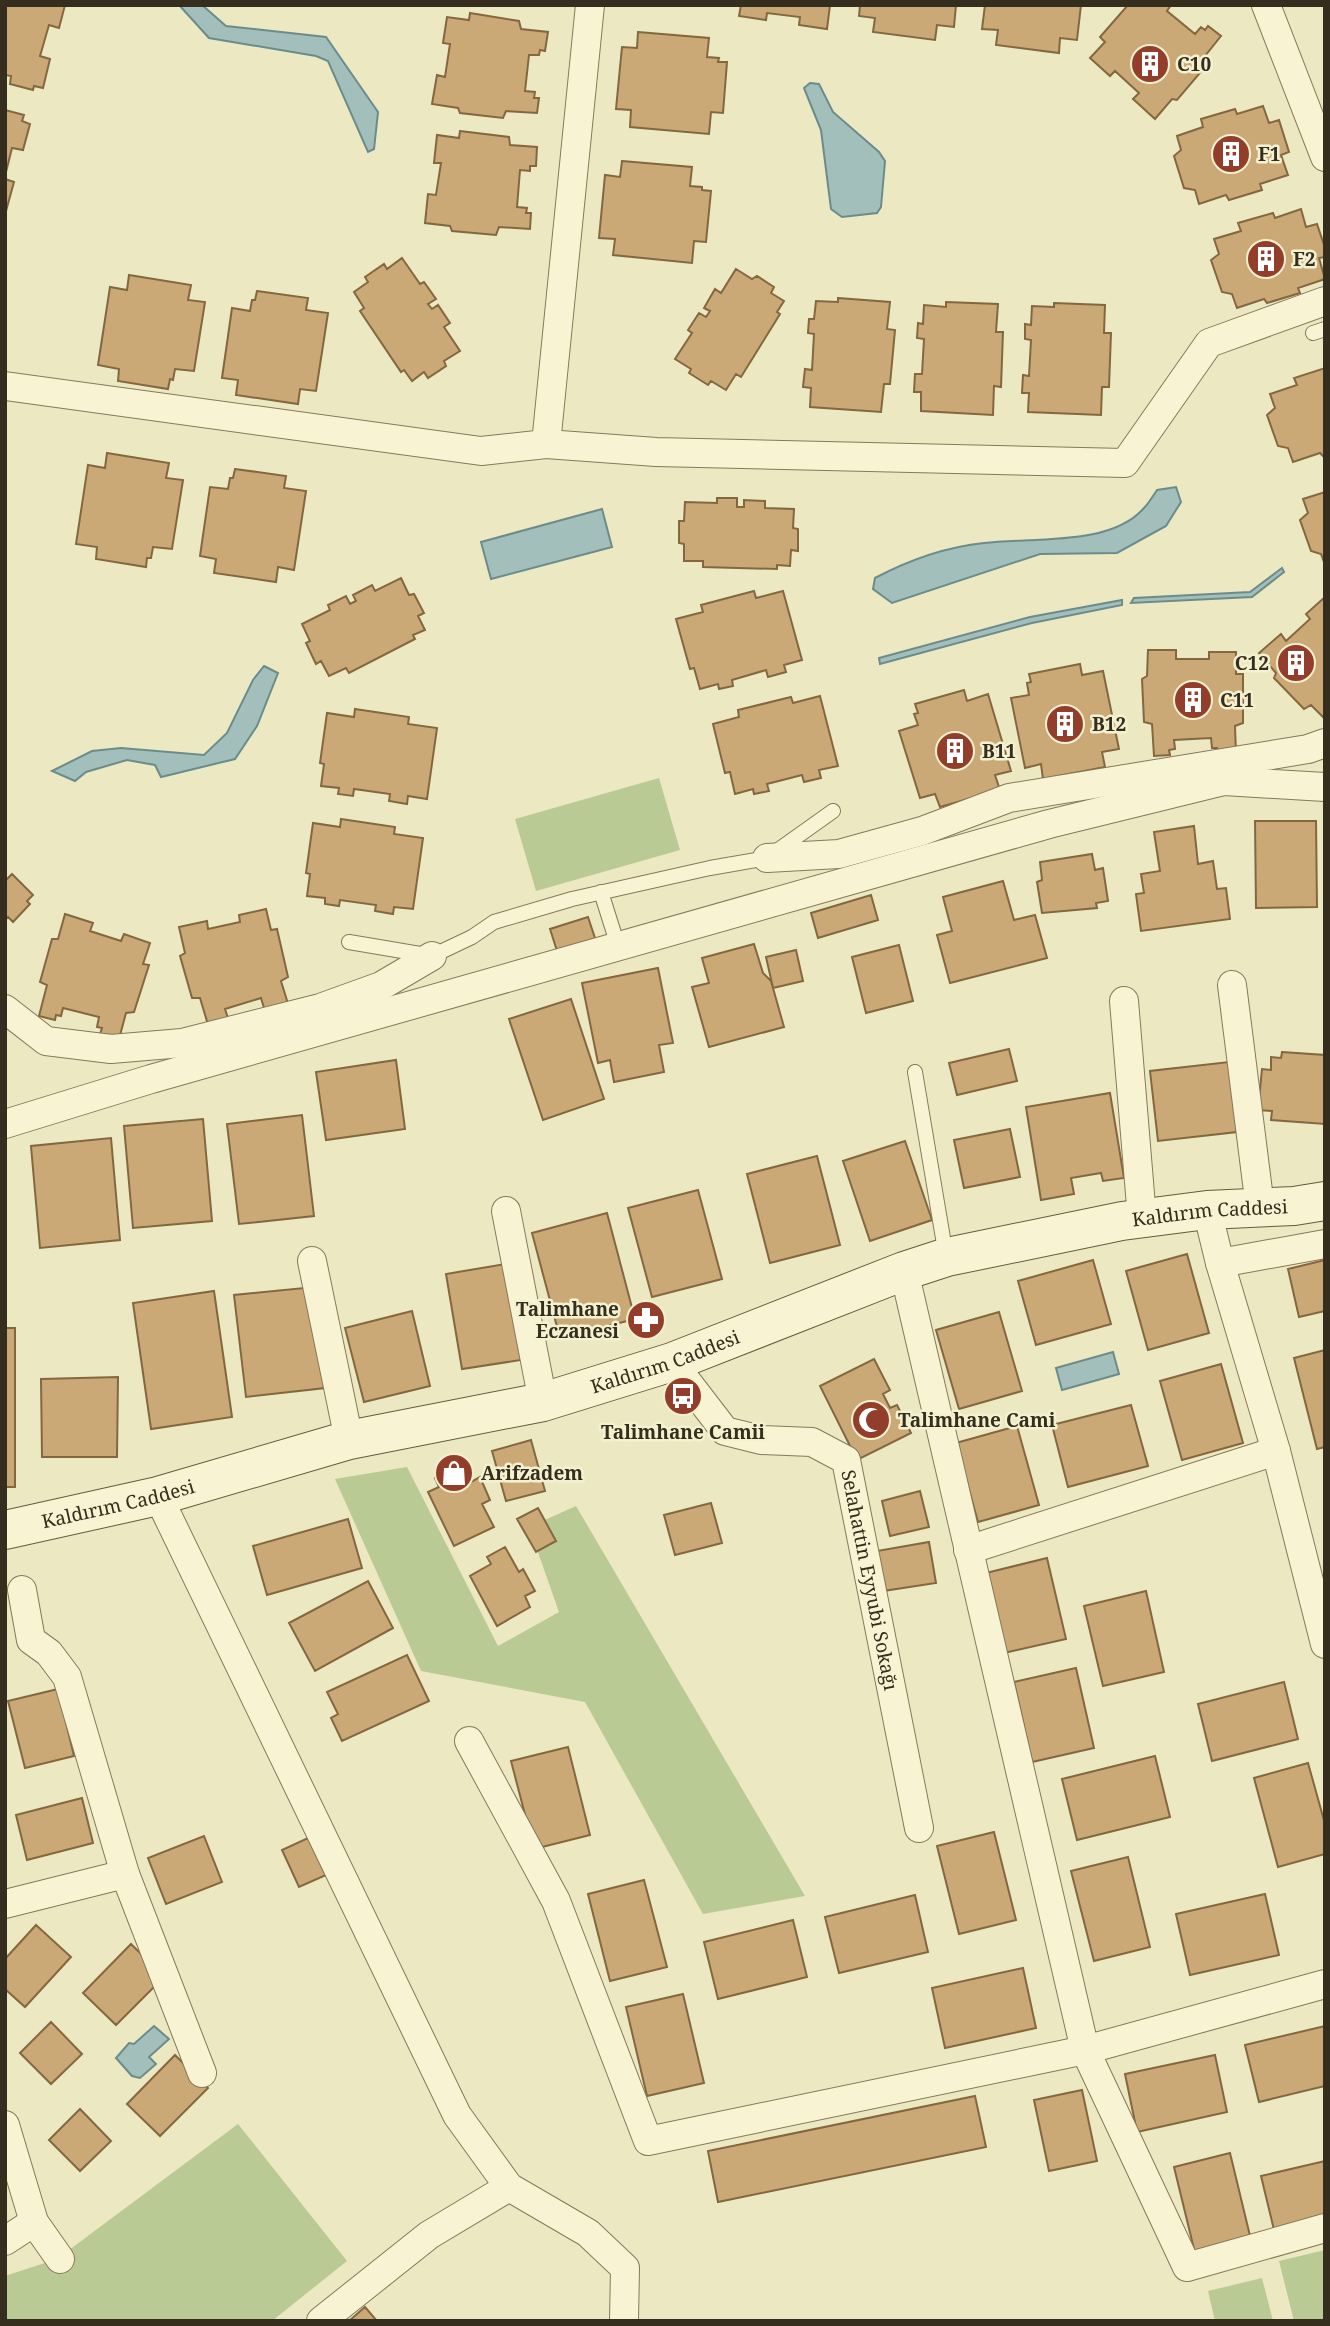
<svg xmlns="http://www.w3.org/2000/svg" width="1330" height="2326" viewBox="0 0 1330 2326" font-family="'Noto Serif',serif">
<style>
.green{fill:#b9ca95}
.water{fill:#a3bfbc;stroke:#6b8c8a;stroke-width:2}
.building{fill:#caa977;stroke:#83683f;stroke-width:2}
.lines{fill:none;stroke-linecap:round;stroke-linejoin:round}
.lane-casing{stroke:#857959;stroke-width:16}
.street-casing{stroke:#857959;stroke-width:30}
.secondary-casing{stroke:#675a3c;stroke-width:40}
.lane{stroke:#f8f4d3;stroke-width:14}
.street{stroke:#f8f4d3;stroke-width:28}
.secondary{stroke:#f8f4d3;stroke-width:38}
.labels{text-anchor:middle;stroke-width:5;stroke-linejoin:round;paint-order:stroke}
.poi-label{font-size:19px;font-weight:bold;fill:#352d1d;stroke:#f4f1d0;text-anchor:start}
.street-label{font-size:19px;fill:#352d1d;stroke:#f4f1d0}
</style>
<rect width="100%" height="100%" fill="#ece8c1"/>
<!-- green -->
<path class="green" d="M659,778l21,72 -144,41 -21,-72z
M407,1467l91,179 61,-34 -30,-85 47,-21 229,390 -102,18 -118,-212 -164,-31 -86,-192z
M238,2124l109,137 -75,60h-267v-45l52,-17z
M1325,2250v71h-31l-15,-60z
M1262,2278l11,43h-58l-7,-30z"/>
<!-- water -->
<path class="water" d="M179,5h23l24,21 100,11 52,75 -4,37 -6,3 -40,-91 -12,-5 -107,-18z
M810,83l9,1 14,28 46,40 6,9 -4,46 -4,6 -35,4 -11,-8 -10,-79 -17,-42z
M1176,487l5,15 -15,24 -49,27 -77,1 -148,49 -19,-14 2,-11c34,-18 71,-31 109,-35 47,-6 126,4 160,-35 5,-5 9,-12 13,-18z
M602,509l10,38 -121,32 -10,-37z
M1282,568l2,4 -32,25 -121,6 3,-5 116,-6z
M1122,600v5l-90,18 -152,41 -1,-6 151,-41z
M264,666l14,7 -21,53 -22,33 -74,18 -6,-12 -28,-5 -41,12 -11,9 -23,-10 40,-20 29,-3 83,7 23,-22 26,-53z
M1113,1352l6,22 -57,16 -6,-22z
M154,2026l15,13 -20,18 7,7 -16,14 -8,-2 -16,-18 13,-15 5,1z"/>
<!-- building -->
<path class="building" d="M5,5h60l-6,23 -10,-3 -9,31 10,3 -7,29 -9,-2 -1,4 -23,-6 1,-8 -6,-1z
M741,5h89l-3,24 -28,-4 1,-8 -33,-4 -1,7 -27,-4z
M860,5h96l-2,22 -17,-2 -2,15 -62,-8 2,-14 -16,-2z
M985,5h96l-4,35 -17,-2 -1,15 -63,-8 2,-15 -16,-1z
M1128,5h43l-4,6 28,23 6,-7 4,3 3,-4 13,10 -20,25 4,6 -28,33 -5,-1 -17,20 -22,-20 6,-6 -24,-22 -5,5 -20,-18 15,-16 -5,-5z
M470,13l49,8 2,8 27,3 -3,19 -5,-1 -1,5h-10l-4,36 10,1 -1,6h5l-2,15 -31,-2 -3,7 -43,-5 -2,-5 -26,-4 5,-29 8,2 5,-33 -7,-1 4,-26 22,3z
M638,32l71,6 -2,19 12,1 -1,4h9l-4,51 -12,-1 -2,22 -79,-7 1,-17 -15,-1 6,-62 15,1z
M1263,106l6,17 10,-3 10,32 -8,3 7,20 -28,9 2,6 -33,10 -3,-5 -27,9 -4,-14 -11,-2 -10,-32 7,-6 -4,-14 26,-9 -2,-8 34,-10 2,5z
M5,110l19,5 -2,6 8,3 -7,26 -11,-2 -7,28z
M460,131l49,6 1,8 27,2 -1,19h-6v5l-10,-1 -3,37 10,1 -1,5h5l-1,16 -31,-2 -3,8 -44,-4 -2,-5 -25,-3 3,-29 8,1 5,-32h-7l3,-28 22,3z
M622,161l70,6 -2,19 12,1v3l9,1 -5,51 -12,-1 -2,22 -79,-8 2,-16 -16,-1 6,-63 15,2z
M5,179l9,3 -8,29 -1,-1z
M1301,209l5,18 11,-3 8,24v9l-6,1 6,21 -27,9 2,5 -33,10 -3,-4 -27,9 -5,-14 -10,-2 -11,-32 8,-6 -5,-15 27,-8 -3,-8 35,-10 2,5z
M402,258l18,26 4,-2 12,17 -8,5 4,5 6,-4 12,18 -6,4 16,24 -16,10 2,5 -18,12 -4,-6 -12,9 -8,-11 -3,2 -41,-61 4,-3 -10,-16 14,-10 -3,-5 19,-13 3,5z
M736,269l16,10 5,-3 17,11 -3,6 13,8 -7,11 3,2 -39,63 -5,-3 -10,16 -15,-9 -3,4 -19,-12 2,-4 -16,-10 17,-26 -4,-3 11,-17 7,4 4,-6 -6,-3 11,-19 6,4z
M129,275l62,10 -3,15 17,2 -11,69 -19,-2 -2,11 -3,-1 -2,10 -50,-8 1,-12 -21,-4 12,-78 17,3z
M257,291l51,7 -2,12 22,3 -12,78 -16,-2 -2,15 -62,-9 2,-15 -16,-2 10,-70 18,3 2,-11h3z
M838,298l52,4 -3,27 8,1 -5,54h-6l-3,28 -71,-5 1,-19 -8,-1 2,-18 7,1 2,-36 -6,-1 1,-14h5l2,-18 22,1z
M946,302l52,2 -2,28h7l-2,55 -7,-1 -1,29 -72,-4v-19h-7l1,-18h7l2,-35 -7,-1 1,-15 5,1 1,-19 22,2z
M1054,303l51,2 -1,28h7l-2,54h-7l-1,28 -73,-3 1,-19h-7l1,-18 6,1 2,-36 -6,-1v-15l6,1 1,-19 22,1z
M1325,368v90l-5,-5 -27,9 -5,-14 -10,-2 -11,-31 8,-7 -5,-14 27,-9 -3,-7z
M107,453l62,10 -3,15 17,2 -11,69 -19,-2 -2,11h-4l-1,9 -50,-8 1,-12 -21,-3 12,-79 17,3z
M235,469l51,7 -2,12 22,3 -12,79 -16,-3 -2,15 -62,-9 2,-14 -16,-3 10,-69 18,2 2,-11h3z
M1325,492v73l-4,-11 -10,-3 -11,-31 8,-7 -5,-14z
M717,498h20v9h7v-7l21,1v7l29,1 -1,19 5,1v22l-7,-1 -1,16 -13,-1v4l-74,-2v-6h-19v-17l-5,-1v-22h5l1,-19 32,1z
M401,578l8,17 5,-1 10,19 -6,3 7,14 -12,5 2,4 -66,34 -3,-5 -17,8 -8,-15 -5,3 -10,-21 4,-2 -8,-17 28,-14 -2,-5 18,-9 4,8 6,-3 -3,-6 19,-10 3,6z
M754,591l2,7 27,-7 19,69 -18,5 2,7 -18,5 -2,-7 -34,10 1,6 -14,3 -1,-5 -18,5 -6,-21 -4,1 -14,-50 27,-7 -2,-7z
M1325,597v122l-14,-14 -7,4 -30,-31 2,-5 -17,-20 22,-19 5,7 24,-22 -4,-5z
M1148,650h28v9h33v-7h27v22h7v49l-8,3 1,27 -19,1v-6h-5l-1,-10 -37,2 1,9 -6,1 1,5 -16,1 -2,-32 -8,-2 -2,-43 5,-3z
M1080,664l2,11 21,-4 16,78 -17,3 3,15 -62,12 -2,-15 -16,4 -14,-70 18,-3 -2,-12 4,-1 -2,-8z
M964,690l3,11 21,-7 23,77 -16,4 5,15 -60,17 -5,-13 -15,4 -21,-67 19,-6 -4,-11 4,-1 -3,-9z
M820,696l18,70 -19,4 2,8 -17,4 -2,-7 -35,9 2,7 -15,3 -1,-5 -18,5 -5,-22 -5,1 -12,-49 26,-7 -1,-7 53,-13 2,6z
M355,709l54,8 -1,7 29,4 -10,71 -19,-3 -1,8 -18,-3 1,-7 -36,-5 -1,7 -15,-2 1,-6 -18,-2 3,-22 -4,-1 7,-50 27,4z
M341,819l54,8 -1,7 29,4 -10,71 -19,-2 -1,7 -18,-3 1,-6 -36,-5 -1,6 -14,-2v-6l-18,-2 3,-22 -4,-1 7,-50 27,4z
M1255,821h61l1,86 -61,1z
M1194,826l4,38 15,-3 4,28 9,-1 4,31 -89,12 -5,-37 8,-1 -3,-19 19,-3 -6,-39z
M1092,854l3,16 8,-2 5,33 -12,2 1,5 -55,5 -5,-31 5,-2 -2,-18z
M12,874l21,21 -6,6 3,3 -17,18 -5,-5 -3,3v-39z
M1003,881l11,39 21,-5 12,43 -97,25 -13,-48 15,-4 -9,-34z
M871,895l7,25 -60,18 -7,-25z
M266,909l5,21 6,-1 11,48 -7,4 8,26 -25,1 -3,-10 -36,11 3,9 -19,10 -9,-30h-8l-12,-42 5,-3 -6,-26 28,-6 1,8 32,-7 -1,-7z
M65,914l28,9 -3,8 31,10 3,-7 26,9 -7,21 6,1 -15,47 -8,1 -7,26 -19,-5 2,-6 -5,-1 2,-10 -36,-9 -2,8 -5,-1 -1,5 -16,-4 8,-31 -7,-3 12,-43h6z
M588,917l8,24 -38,13 -8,-25z
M754,944l9,29 8,8 13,46 -75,20 -17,-60 17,-4 -7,-25z
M899,945l14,56 -47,12 -14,-56z
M796,950l7,31 -30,7 -7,-31z
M658,968l15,75 -14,2 5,27 -50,10 -4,-22 -12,3 -16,-80z
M571,999l33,100 -61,21 -34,-101z
M1009,1049l8,32 -60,14 -8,-32z
M1282,1052l43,3v69l-54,-4 1,-9 -14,-1 4,-41 9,1v-13l10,1z
M396,1060l9,69 -79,11 -10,-68z
M1229,1062l8,70 -79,9 -8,-70z
M1110,1093l14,85 -21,3 -2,-8 -30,5 3,16 -33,6 -15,-93z
M302,1115l12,101 -75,8 -12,-100z
M203,1119l9,102 -79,7 -9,-102z
M1010,1129l10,48 -56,11 -10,-48z
M111,1138l9,102 -80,8 -9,-102z
M905,1141l27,79 -62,21 -27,-80z
M817,1156l23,89 -70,18 -23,-89z
M698,1190l24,89 -70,18 -24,-89z
M607,1213l28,106 -75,19 -28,-105z
M1187,1254l22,79 -61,17 -22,-79z
M1093,1260l18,64 -75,21 -18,-64z
M1325,1260v51l-26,6 -11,-48z
M511,1263l16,96 -65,10 -16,-95z
M314,1287l11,101 -79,9 -12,-102z
M214,1291l18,126 -81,12 -18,-126z
M412,1311l18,75 -66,16 -19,-74z
M999,1312l23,79 -63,18 -23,-79z
M5,1328h10v159h-10z
M1325,1350v97l-8,2 -23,-91z
M874,1359l16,31 -7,4 7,14 7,-3 14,28 -54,27 -37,-74z
M1221,1364l22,79 -61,17 -22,-79z
M118,1377l-1,80h-75l-1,-78z
M1131,1405l17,61 -80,21 -16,-62z
M1017,1426l22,79 -61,17 -22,-79z
M531,1440l14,51 -39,10 -14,-50z
M463,1465l8,17 9,-5 10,23 -8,4 12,23 -40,19 -26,-54 11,-5 -4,-9z
M920,1491l9,36 -39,9 -8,-35z
M711,1503l11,40 -47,12 -11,-40z
M538,1508l18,33 -20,11 -19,-33z
M348,1519l14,49 -95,27 -14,-49z
M929,1542l7,41 -53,8 -6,-40z
M505,1547l14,25 4,-3 12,22 -10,5 5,11 -33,19 -27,-50 21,-12 -4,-7z
M1047,1558l19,81 -62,14 -18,-80z
M368,1581l25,47 -78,43 -26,-48z
M1146,1591l18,81 -61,14 -19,-80z
M407,1655l22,46 -87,40 -11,-23 7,-4 -11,-22z
M1076,1668l18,80 -62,14 -18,-80z
M1284,1682l14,57 -86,22 -14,-57z
M58,1689l16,67 -49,12 -17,-67z
M568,1747l22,88 -56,14 -23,-88z
M1155,1756l15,61 -93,23 -15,-61z
M1308,1763l17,61v30l-47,13 -24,-89z
M82,1798l11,45 -66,17 -11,-45z
M994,1832l22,88 -57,14 -22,-88z
M204,1836l18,46 -56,22 -18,-46z
M308,1838l18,37 -27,12 -17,-37z
M1128,1857l22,90 -56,14 -23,-90z
M644,1880l23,87 -57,14 -22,-87z
M1265,1894l14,61 -89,20 -14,-61z
M915,1895l13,57 -89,21 -14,-56z
M793,1920l14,57 -89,22 -14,-57z
M36,1925l35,32 -46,50 -20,-18v-30z
M131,1944l33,33 -48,48 -33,-32z
M1023,1968l13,60 -91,20 -13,-60z
M683,1994l21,89 -57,13 -21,-89z
M51,2022l31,32 -31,30 -31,-31z
M1325,2026v60l-66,16 -14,-57z
M175,2055l33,33 -48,48 -33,-32z
M1215,2055l12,57 -90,20 -12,-58z
M1082,2090l15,71 -48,10 -15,-71z
M975,2096l11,51 -268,55 -10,-51z
M80,2109l31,32 -31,30 -31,-31z
M1230,2153l21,87 -56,13 -21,-86z
M1325,2161v61l-50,12 -14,-58z
M365,2307l12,14h-28z"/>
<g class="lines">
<defs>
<path id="lane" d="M1313,333l12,-4
M601,892l17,54
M349,942l83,14 40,-19 22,-15 78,-23 138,-31 57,-10 66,-47
M915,1072l31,184"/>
<g id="street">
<path d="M1266,5l59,152"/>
<path d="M5,386l476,65 65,-7 44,-439"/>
<path d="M546,444l110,8 469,11 84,-120 116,-42"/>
<path d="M767,858l72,-4 83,-23 87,-33 299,-49 17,-6"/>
<path d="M1232,985l28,222"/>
<path d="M1124,1001l18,217"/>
<path d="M5,1009l41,32 65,8 71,-6 138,-35 61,-22 51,-30"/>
<path d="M5,1124l146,-45 898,-255 175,-43 101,6"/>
<path d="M1207,1210l13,53 56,188 49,193"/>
<path d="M506,1211l37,191"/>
<path d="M312,1261l37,179"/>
<path d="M1220,1263l105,-19"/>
<path d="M904,1271l181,779 102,217 138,-39"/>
<path id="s1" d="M672,1362l53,69 36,9 51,2 34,18 73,368"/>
<path d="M158,1496l299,619 52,72 79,46 37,35 -1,53"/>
<path d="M968,1550l308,-99"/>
<path d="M22,1590l9,50 18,13 18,24 58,197"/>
<path d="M469,1741l87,160 92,240 437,-91 240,-66"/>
<path d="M5,1904l120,-30 77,199"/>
<path d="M5,2125l29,97"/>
<path d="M5,2241l29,-19 26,37"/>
<path d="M321,2321l108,-86 80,-48"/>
</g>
<g id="secondary">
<path id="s2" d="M5,1530l153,-34 191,-56 194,-38 129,-40 232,-91 43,-14 175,-36 85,-11 87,-4 31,-5"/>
</g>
</defs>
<!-- lane casing -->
<use href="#lane" class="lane-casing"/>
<!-- street casing -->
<use href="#street" class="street-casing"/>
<!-- secondary casing -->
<use href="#secondary" class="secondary-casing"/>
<!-- lane -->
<use href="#lane" class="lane"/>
<!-- street -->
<use href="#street" class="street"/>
<!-- secondary -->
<use href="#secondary" class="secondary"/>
</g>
<!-- icons -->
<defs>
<symbol id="building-disc" viewBox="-11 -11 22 22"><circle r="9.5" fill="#923e2b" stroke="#f4f1d0"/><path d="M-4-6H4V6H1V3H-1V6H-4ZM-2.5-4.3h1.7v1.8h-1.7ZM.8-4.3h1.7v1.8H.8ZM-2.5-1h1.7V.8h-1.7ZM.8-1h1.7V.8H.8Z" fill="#fff"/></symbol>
<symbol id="pharmacy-disc" viewBox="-11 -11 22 22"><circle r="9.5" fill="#923e2b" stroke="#f4f1d0"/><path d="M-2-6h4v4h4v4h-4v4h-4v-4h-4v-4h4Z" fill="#fff"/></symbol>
<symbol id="bus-disc" viewBox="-11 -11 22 22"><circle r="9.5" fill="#923e2b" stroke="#f4f1d0"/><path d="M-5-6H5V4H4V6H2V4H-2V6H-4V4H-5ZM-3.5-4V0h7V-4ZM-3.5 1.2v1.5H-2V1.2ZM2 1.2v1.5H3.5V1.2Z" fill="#fff"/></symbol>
<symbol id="mosque-disc" viewBox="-11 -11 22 22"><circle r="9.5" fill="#923e2b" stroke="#f4f1d0"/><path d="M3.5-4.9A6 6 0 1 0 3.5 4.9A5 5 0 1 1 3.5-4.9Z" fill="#fff"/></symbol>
<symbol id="shop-disc" viewBox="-11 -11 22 22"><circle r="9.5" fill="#923e2b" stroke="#f4f1d0"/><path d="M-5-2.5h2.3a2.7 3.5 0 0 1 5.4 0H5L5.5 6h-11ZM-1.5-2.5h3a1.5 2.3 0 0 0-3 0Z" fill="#fff"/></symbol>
</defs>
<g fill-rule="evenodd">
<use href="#building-disc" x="1128" y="42" width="44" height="44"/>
<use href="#building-disc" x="1209" y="132" width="44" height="44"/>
<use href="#building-disc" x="1244" y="237" width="44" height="44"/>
<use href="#building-disc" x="1274" y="641" width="44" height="44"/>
<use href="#building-disc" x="1171" y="678" width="44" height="44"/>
<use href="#building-disc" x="1043" y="702" width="44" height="44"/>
<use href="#building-disc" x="933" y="729" width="44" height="44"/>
<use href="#pharmacy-disc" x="624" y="1298" width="44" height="44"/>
<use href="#bus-disc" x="661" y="1374" width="44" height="44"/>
<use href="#mosque-disc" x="849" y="1398" width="44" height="44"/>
<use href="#shop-disc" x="432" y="1451" width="44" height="44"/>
</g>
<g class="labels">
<!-- poi labels -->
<g class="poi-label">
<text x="1177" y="71">C10</text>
<text x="1258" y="161">F1</text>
<text x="1293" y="266">F2</text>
<text x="1269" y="670" text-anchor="end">C12</text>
<text x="1220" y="707">C11</text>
<text x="1092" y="731">B12</text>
<text x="982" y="758">B11</text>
<text x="619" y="1316" text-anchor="end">Talimhane<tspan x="619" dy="22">Eczanesi</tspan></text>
<text x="898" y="1427">Talimhane Cami</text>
<text x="683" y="1439" text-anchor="middle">Talimhane Camii</text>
<text x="481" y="1480">Arifzadem</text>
</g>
<!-- street labels -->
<g class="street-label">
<text dy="7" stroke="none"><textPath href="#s2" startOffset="1250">Kaldırım Caddesi</textPath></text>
<text dy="7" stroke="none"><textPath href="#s2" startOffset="682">Kaldırım Caddesi</textPath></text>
<text dy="7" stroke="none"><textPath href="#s2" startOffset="116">Kaldırım Caddesi</textPath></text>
<text dy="7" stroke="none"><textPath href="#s1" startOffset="336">Selahattin Eyyubi Sokağı</textPath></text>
</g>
</g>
<!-- border -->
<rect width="1330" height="2326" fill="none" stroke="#352d1d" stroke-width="14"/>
</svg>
